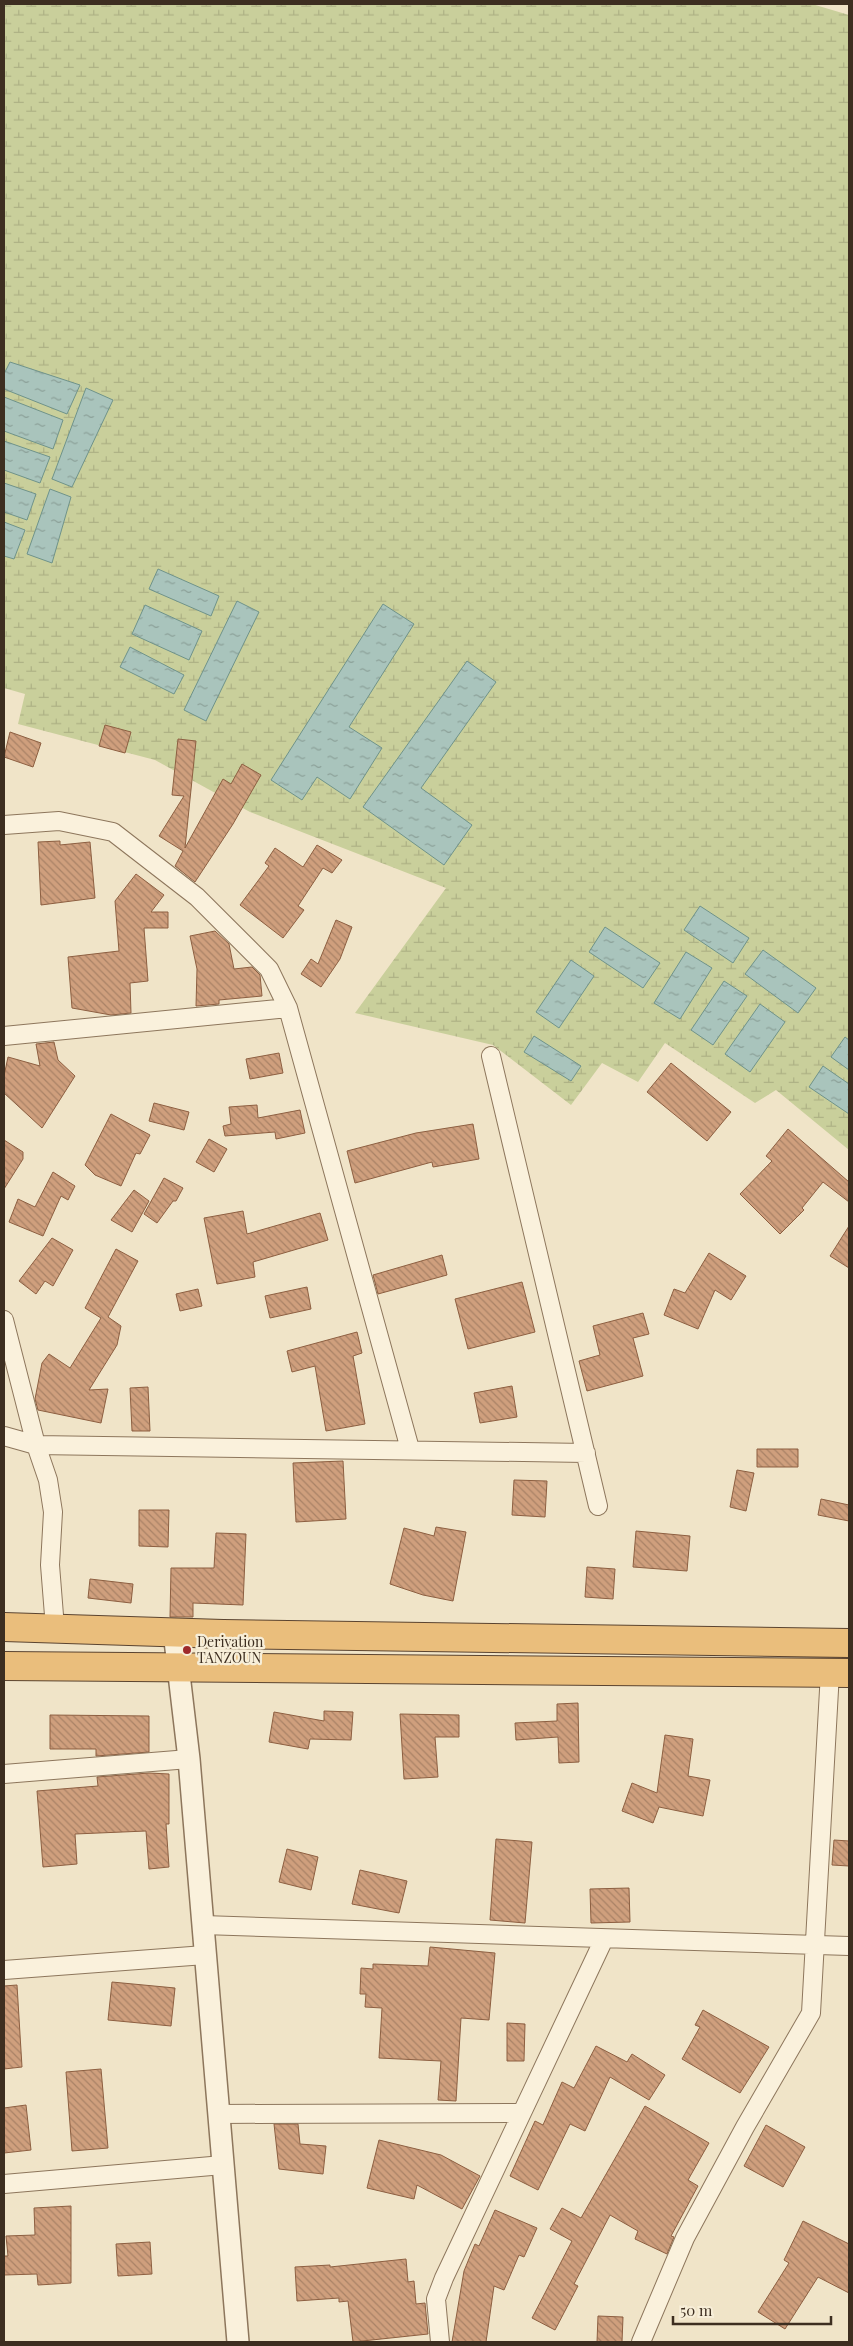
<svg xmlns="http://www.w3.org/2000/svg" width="853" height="2346" viewBox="0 0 853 2346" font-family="'Playfair Display',serif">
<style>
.wetland{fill:url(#wetland-marsh)}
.water{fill:url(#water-ripples);stroke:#6f938a}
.building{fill:url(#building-back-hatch);stroke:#8d5f41}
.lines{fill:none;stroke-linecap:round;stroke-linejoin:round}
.minor-casing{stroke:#8d765c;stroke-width:20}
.tertiary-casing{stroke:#8d765c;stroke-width:24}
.trunk-casing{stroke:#5b4430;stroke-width:30}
.minor{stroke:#faf1dc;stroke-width:18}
.tertiary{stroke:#faf1dc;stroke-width:21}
.trunk{stroke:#eabe7c;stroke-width:28}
.poi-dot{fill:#9e2a2b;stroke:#f7eed8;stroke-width:2}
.labels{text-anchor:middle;stroke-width:4.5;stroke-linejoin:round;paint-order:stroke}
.poi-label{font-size:14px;fill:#3d2e20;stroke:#f7eed8;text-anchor:start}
</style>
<defs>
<pattern id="wetland-marsh" width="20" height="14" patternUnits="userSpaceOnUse" patternTransform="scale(1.25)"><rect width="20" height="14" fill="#c9cf9b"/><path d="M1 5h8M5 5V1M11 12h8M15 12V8" fill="none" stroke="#aeb285"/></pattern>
<pattern id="water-ripples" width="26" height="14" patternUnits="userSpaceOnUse" patternTransform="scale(1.25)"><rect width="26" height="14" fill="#a9c4bc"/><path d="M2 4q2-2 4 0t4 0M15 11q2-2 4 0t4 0" fill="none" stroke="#8ba098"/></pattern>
<pattern id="building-back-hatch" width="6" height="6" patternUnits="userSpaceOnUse" patternTransform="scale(1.25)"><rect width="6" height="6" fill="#cf9f7d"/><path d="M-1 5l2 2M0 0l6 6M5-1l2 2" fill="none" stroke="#a98266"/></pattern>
</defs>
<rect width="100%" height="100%" fill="#f0e4c8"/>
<!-- wetland -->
<path class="wetland" d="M4,4h808l37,11v1135l-73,-60 -21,13 -90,-60 -27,39 -36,-19 -31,42 -78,-60 -138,-32 91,-125 -196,-76 -95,-52 -137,-36 7,-30 -21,-6z"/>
<!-- water -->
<path class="water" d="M10,362l70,23 -13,29 -63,-25v-15z
M86,388l27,12 -41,87 -20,-8z
M4,397l59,23 -10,29 -49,-18z
M4,441l46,16 -10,26 -36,-13z
M4,483l32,11 -9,26 -23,-8z
M50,489l21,8 -19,66 -25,-9z
M4,522l21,8 -11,29 -10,-3z
M158,569l61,27 -8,20 -62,-27z
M237,601l22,11 -53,109 -22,-11z
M383,604l31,20 -65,103 33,21 -32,51 -33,-22 -15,23 -31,-20z
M145,605l57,26 -13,29 -57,-26z
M130,647l54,28 -10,19 -54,-27z
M467,661l29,21 -75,106 51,37 -28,40 -81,-58z
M700,906l49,32 -16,25 -49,-33z
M605,927l55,36 -17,25 -54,-36z
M763,950l53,38 -18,25 -53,-39z
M686,952l26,16 -32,51 -26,-16z
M571,960l23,16 -35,52 -23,-16z
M724,981l23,15 -34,49 -22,-15z
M760,1004l25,18 -35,50 -25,-18z
M534,1036l47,30 -10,15 -47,-29z
M845,1037l4,3v30l-18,-13z
M823,1066l26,18v30l-40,-27z"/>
<!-- building -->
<path class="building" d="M105,725l26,7 -6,21 -26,-7z
M10,732l31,11 -8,24 -29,-10z
M178,739l18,2 -11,107 38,-69 8,5 11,-20 19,11 -28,49 -38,58 -20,-16 8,-15 -24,-15 25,-40 -12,-1z
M60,841v4l30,-3 5,56 -54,7 -3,-63z
M317,845l25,15 -10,13 -9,-5 -25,38 6,4 -21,28 -43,-33 29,-39 -4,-3 10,-15 28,19z
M136,874l28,21 -13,17h17v16h-24l4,53 -18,2 1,30 -20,2 -39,-7 -4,-51 51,-6 -4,-50z
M336,920l16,7 -12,32 -19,28 -20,-13 10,-15 7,5z
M215,931l14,13 5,25 18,-2 8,8 2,21 -43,4v4l-23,2 1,-37 -7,-33z
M54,1042l4,18 17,16 -33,52 -38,-35v-17l4,-19 32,9 -4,-22z
M279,1053l4,20 -33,6 -4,-20z
M671,1063l60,49 -24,29 -60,-49z
M154,1103l35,9 -5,18 -35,-9z
M257,1105l1,13 42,-8 5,23 -29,6 -1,-7 -50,4 -2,-10 8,-2 -2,-17z
M111,1114l39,21 -10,19 -4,-1 -15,33 -26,-11 -10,-10z
M473,1124l6,35 -46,8 -1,-5 -77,21 -8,-32 69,-18z
M788,1129l61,53v20l-26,-20 -21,26 2,2 -24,24 -40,-40 32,-33 -6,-5z
M209,1139l18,10 -13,23 -18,-10z
M4,1140l19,12v7l-19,30z
M53,1172l22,14 -7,14 -7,-4 -18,40 -34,-14 9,-23 17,8z
M164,1178l19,10 -7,13h-3l-16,22 -13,-9z
M134,1190l15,11 -17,31 -21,-12z
M243,1211l4,23 73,-21 8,27 -75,22 2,15 -38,7 -13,-66z
M849,1226v42l-19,-12z
M52,1238l21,12 -20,36 -8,-5 -9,13 -17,-13z
M116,1249l22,12 -30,56 13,9 -4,19 -28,45 19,-1 -7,34 -63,-13 -3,-11 7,-36 7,-9 21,14 31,-50 -16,-10z
M709,1253l37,23 -15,24 -16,-10 -17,39 -34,-14 10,-26 11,4z
M442,1255l5,20 -69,19 -5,-19z
M522,1282l13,50 -67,17 -13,-50z
M307,1287l4,22 -41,9 -5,-22z
M198,1289l4,17 -22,5 -4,-17z
M643,1313l6,21 -16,4 10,38 -56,15 -8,-30 21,-6 -7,-29z
M357,1332l5,21 -9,3 12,68 -39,7 -11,-65 -23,6 -5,-21z
M512,1386l5,31 -37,6 -6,-30z
M148,1387l2,44h-18l-2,-43z
M757,1449h41v18h-41z
M343,1461l3,58 -50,3 -3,-59z
M737,1470l17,3 -8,38 -16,-4z
M514,1480l33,1 -2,36 -33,-2z
M821,1499l28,6v16l-31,-6z
M139,1510h30l-1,37 -29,-1z
M436,1527l30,5 -13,69 -30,-6 -33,-11 14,-56 30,8z
M636,1531l54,5 -3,35 -54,-4z
M216,1533l30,1 -3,71 -50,-2v14h-23l1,-49h43z
M587,1567l28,2 -2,30 -28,-2z
M90,1579l43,5 -2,19 -43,-5z
M578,1703l1,59 -20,1 -1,-26 -42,3 -1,-17 42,-2v-17z
M324,1711l29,1 -2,28 -41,-1 -2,10 -39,-7 5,-30 50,9z
M400,1714l59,1v22h-24l3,40 -34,2z
M50,1715l99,1v36l-53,4v-7h-46z
M665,1735l28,4 -5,37 22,4 -7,36 -44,-9 -6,16 -31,-12 10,-28 25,10z
M149,1773l20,1v50h-3l3,43 -20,2 -3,-38 -71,3 2,30 -34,3 -6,-76 61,-5 -1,-9z
M496,1839l36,3 -7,81 -35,-3z
M834,1840l15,1v25l-17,-1z
M287,1849l31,8 -7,33 -32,-8z
M360,1870l47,11 -8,32 -47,-9z
M629,1888l1,34 -39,1 -1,-34z
M430,1947l65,6 -6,67 -28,-2 -5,83 -18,-1 3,-39 -62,-3 3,-50 -17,-1 1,-13h-6l1,-26 12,1v-5l55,2z
M112,1982l63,6 -4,38 -63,-6z
M17,1985l5,82 -18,2v-83z
M703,2010l66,37 -29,46 -58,-34 18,-32 -5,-2z
M507,2023l18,1 -1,37h-17z
M596,2046l31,16 5,-8 33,21 -16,25 -39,-23 -25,54 -15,-7 -32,66 -28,-14 25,-55 8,4 19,-43 12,6z
M101,2069l7,79 -36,3 -6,-79z
M26,2105l5,45 -27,3v-45z
M645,2106l64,37 -21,37 10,6 -27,50 3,1 -7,17 -32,-15 3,-8 -28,-16 -36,69 4,2 -23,44 -23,-12 40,-77 -22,-12 12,-21 19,10z
M274,2124h24l2,20 26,2 -3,28 -44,-5z
M766,2125l39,22 -22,40 -39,-21z
M379,2140l62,15 39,21 -18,33 -45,-24 -3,14 -47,-11z
M71,2206v77l-33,2 -1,-11 -33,1v-19h4l-2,-20 29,-1 -1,-27z
M495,2210l42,18 -13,29 -5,-2 -15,35 -10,-4 -8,56h-34l12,-71 11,-27 4,2z
M803,2221l46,23v49l-31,-16 -33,52 -27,-17 31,-49 -5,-3z
M150,2242l2,32 -34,2 -2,-32z
M406,2259l2,23 6,-1 2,23 9,-1 3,31 -75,8 -5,-41 -9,1v-4l-42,3 -2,-34 35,-2v2z
M598,2316l25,1 -1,25h-25z"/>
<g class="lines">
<defs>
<path id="minor" d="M4,825l55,-4 54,11 84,65 72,72 19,39 122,441
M4,1036l284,-28
M491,1056l107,450
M4,1320l32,125 12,35 5,32 -3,53 5,63
M4,1436l32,9 550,8
M4,1774l185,-15
M203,1925l646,21
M4,1970l201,-15
M218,2114l302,-1
M4,2184l219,-19
M440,2342l-4,-43 8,-21 160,-339
M641,2342l44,-104 60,-111 66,-114 19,-341"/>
<path id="tertiary" d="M174,1632l15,127 49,583"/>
<path id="trunk" d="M4,1627l219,7 626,9
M4,1666l845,7"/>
</defs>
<!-- minor casing -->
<use href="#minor" class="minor-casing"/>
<!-- tertiary casing -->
<use href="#tertiary" class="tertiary-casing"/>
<!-- trunk casing -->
<use href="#trunk" class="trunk-casing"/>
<!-- minor -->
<use href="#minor" class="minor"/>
<!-- tertiary -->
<use href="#tertiary" class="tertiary"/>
<!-- trunk -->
<use href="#trunk" class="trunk"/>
</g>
<!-- markers -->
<circle class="poi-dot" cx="187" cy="1650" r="5"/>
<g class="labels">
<!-- poi labels -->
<g class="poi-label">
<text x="197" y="1647">Derivation<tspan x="197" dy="16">TANZOUN</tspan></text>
</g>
</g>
<!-- border -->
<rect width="853" height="2346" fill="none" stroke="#3d2e20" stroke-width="10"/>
<!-- scale -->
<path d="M673 2316v8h158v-8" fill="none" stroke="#3d2e20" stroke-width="2.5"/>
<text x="680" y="2316" font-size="15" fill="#3d2e20" stroke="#f7eed8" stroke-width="4" paint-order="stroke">50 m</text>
</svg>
